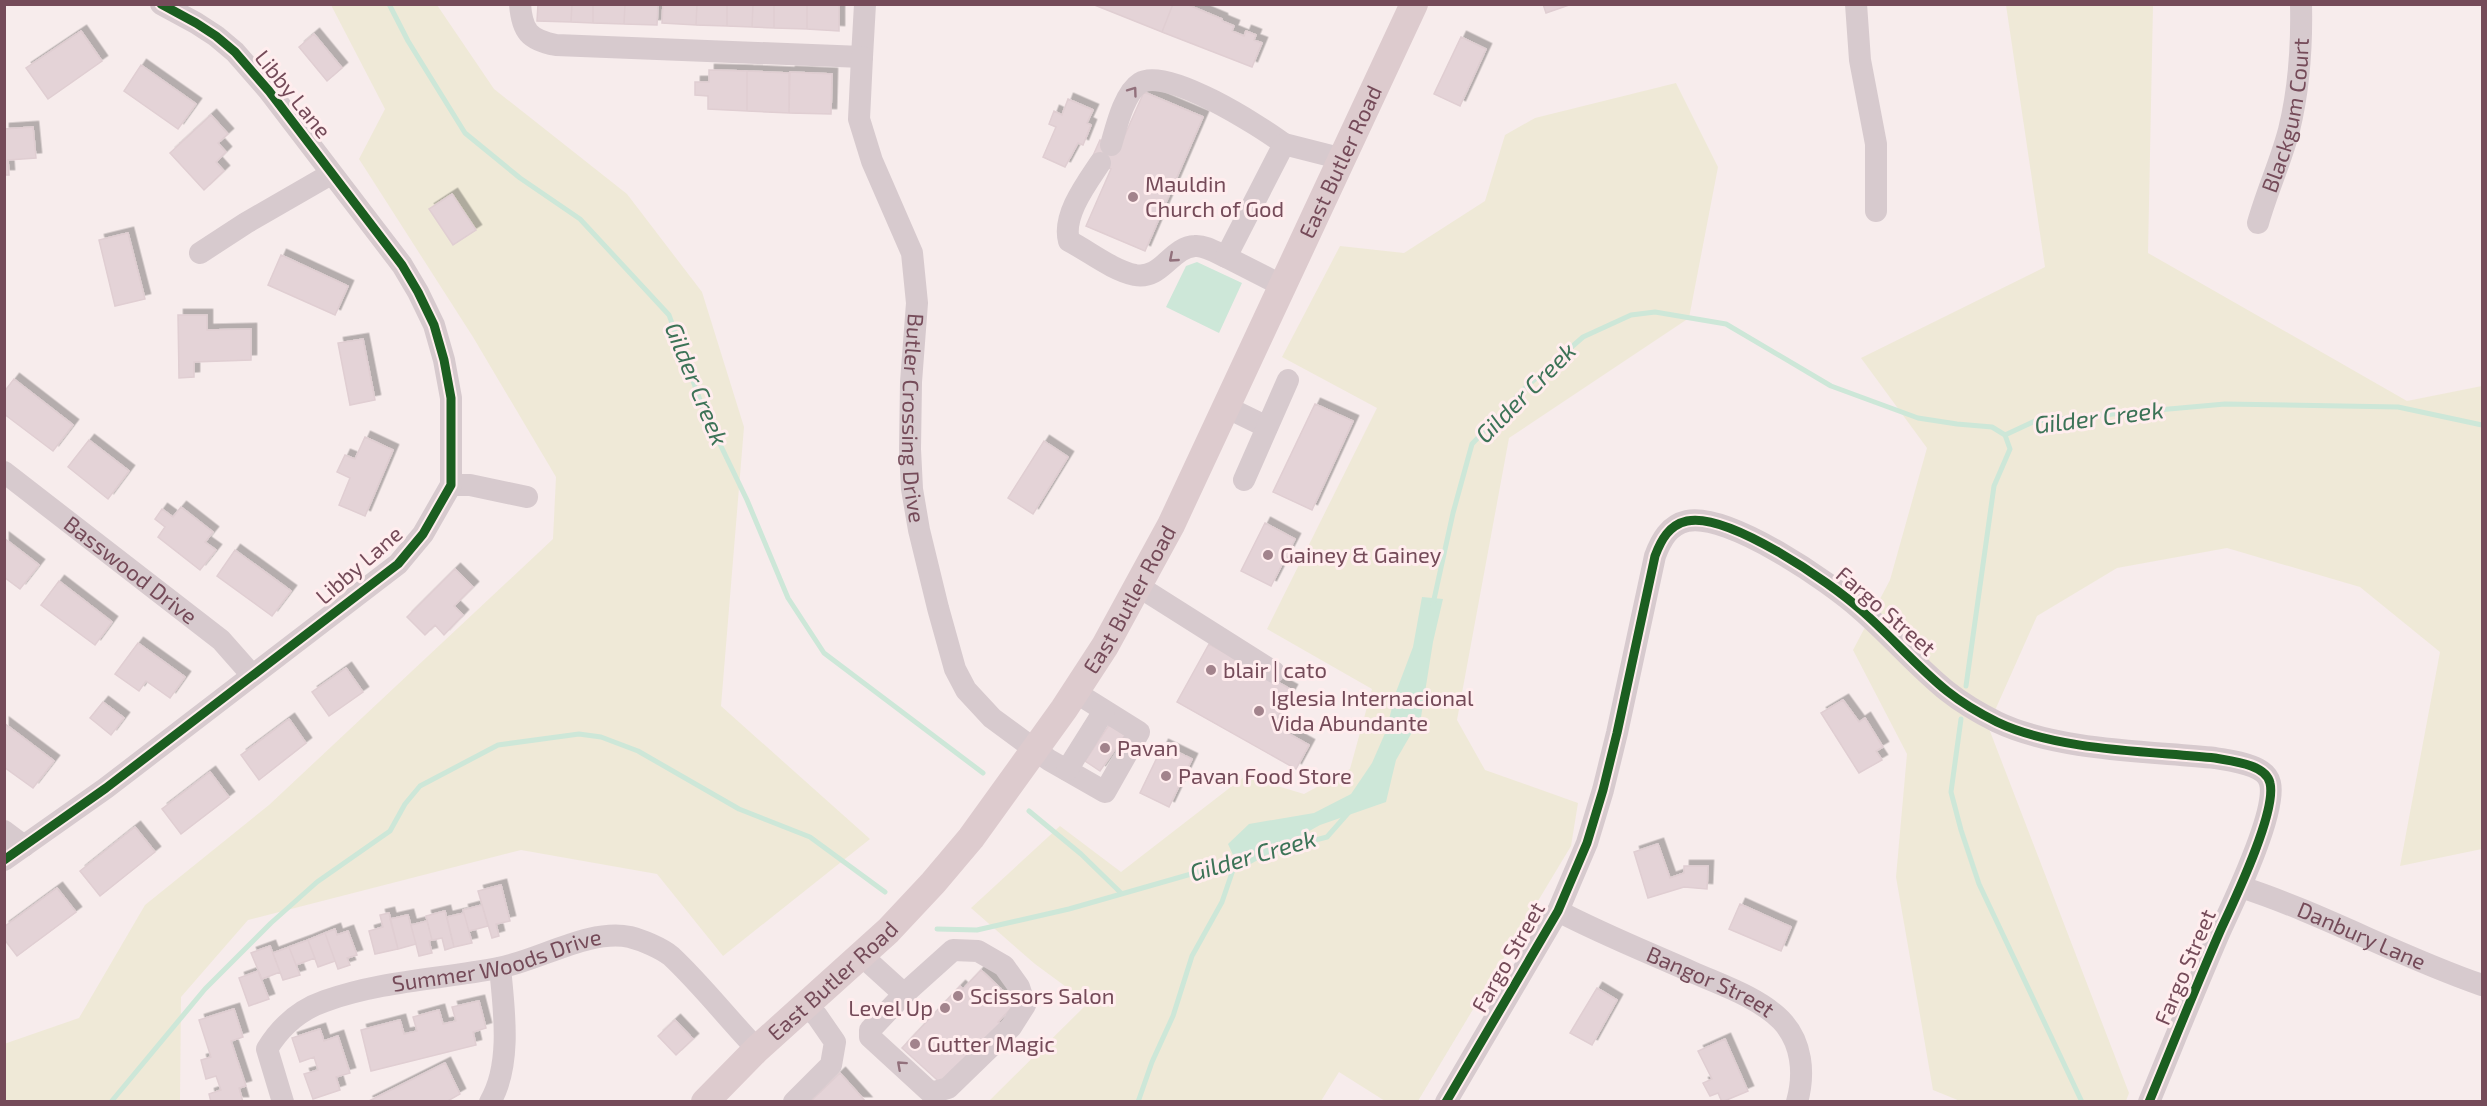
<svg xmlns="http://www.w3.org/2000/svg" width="2487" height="1106" viewBox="0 0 2487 1106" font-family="'Exo 2',sans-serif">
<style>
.green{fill:#efe9d7}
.water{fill:#cde7d8}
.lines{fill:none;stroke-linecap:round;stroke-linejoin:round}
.stream{stroke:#cde7d8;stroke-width:5}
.building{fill:#e4d3d7;stroke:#e0ced2;stroke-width:1.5;filter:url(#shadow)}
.minor{stroke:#d7cace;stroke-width:22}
.major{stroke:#ddcbce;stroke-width:28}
.cycleway-casing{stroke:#ffedee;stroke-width:13}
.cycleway{stroke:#1b5e20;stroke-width:9}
.oneway{stroke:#92717c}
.poi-dot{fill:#a2838c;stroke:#ffedee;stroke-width:2}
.labels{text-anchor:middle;stroke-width:6;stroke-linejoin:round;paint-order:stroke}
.street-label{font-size:22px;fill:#754b59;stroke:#ffedee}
.poi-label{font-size:22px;fill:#754b59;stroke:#ffedee;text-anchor:start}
.water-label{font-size:24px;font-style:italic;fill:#3c7357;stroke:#ffedee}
</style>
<defs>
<filter id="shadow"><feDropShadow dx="5.5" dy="-5.5" stdDeviation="0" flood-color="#0004"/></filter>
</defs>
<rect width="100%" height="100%" fill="#f7ecec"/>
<!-- green -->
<path class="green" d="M331,5h106l57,84 133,105 75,98 42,135 -23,279 149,133 -147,117 -66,-82 -136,-24 -273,70 -67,77 -1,104h-175l-1,-57 75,-26 66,-113 124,-100 284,-266 3,-62 -83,-140 -114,-178 26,-50z
M2006,5h147l-5,248 259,148 75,-15v463l-82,17 40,-214 -80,-65 -133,-39 -110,20 -80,48 -49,110 141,367 -3,8h-166l-27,-11 -37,-213 11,-123 -54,-104 37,-70 37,-132 -66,-90 184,-91z
M1676,83l42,84 -29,151 -180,120 -52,282 28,50 93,33 -7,43 -153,255h-33l-46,-29 -18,29h-332l99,-98 -53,-39 -64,-56 89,-82 61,46 124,-96 59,18 46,-25 22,-80 -105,-60 110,-221 -95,-51 58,-111 64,7 81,-52 20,-66 30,-17z"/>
<!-- water -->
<path class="water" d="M1197,262l45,21 -23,50 -53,-26 20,-41z
M1422,597l21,2 -10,43 -12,75 -25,43 -10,42 -66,23 -80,45 -12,-26 21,-20 65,-11 37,-19 21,-31 14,-32 10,-39 17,-45z"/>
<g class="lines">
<!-- stream -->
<path class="stream" d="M389,4l19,37 57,92 55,45 60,41 89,96 35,96 43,89 41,98 36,55 159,120
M2005,435l30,-14 190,-17 173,3 84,18
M1433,604l20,-91 19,-69 55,-58 56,-49 48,-22 24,-3 71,12 105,62 87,32 39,6 35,3 13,8
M1966,686l28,-200 16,-37 -5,-14
M1961,719l-10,73 10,38 18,54 103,218
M1029,811l52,43 40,39
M1269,852l58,-15 22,-25
M937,929l40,1 92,-21 171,-49
M111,1102l94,-113 66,-66 46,-41 73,-51 15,-27 15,-18 78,-41 81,-11 22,3 37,14 101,58 71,28 75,55
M1138,1102l14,-40 21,-46 19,-60 30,-54 14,-41"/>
</g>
<!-- building -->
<path class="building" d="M538,4h34l-1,18 -34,-1z
M572,4h21v19l-22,-1z
M593,4h32l-1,20 -31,-1z
M625,4h33l-1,21 -33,-1z
M663,4h34l-1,21 -34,-2z
M697,4h30v22l-31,-1z
M727,4h26l-1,23 -25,-1z
M753,4h21v24l-22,-1z
M774,4h33v25l-33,-1z
M807,4h32v27l-32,-2z
M1092,4h81l-11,28z
M1173,4h13l36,15v2l12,5 -2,5 12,5 2,-5 10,4 -2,5 8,3 -10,24 -90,-35z
M1543,4h29l-26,9z
M81,31l21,30 -54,38 -22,-31z
M314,34l28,34 -15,13 -28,-34z
M1461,37l25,12 -26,57 -26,-12z
M141,65l55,39 -18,25 -54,-38z
M709,70l38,1v40l-39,-2v-13l-13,-1v-13h14z
M747,71l42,2v40l-42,-2z
M790,72l42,2 -1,40 -42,-1z
M1144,92l59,25 -58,134 -59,-25 25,-57 -20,-9 9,-20 19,8z
M1068,99l25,11 -6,13 4,2 -8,20 -5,-2 -13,24 -22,-10 13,-30 -7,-3 5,-13 8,4z
M211,115l17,19 -10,9 8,9 -10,10 8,9 -20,19 -34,-37z
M33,127l3,31 -28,2 1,15h-5v-46z
M452,194l24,36 -23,15 -24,-36z
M128,233l17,66 -30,7 -16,-66z
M281,255l67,31 -13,29 -67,-30z
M178,315h29v15l44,-1v31l-57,2v15l-15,1z
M363,339l12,61 -25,5 -12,-62z
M14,379l59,46 -20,26 -49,-37v-22z
M1315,404l38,17 -41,89 -39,-18z
M365,437l28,13 -28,66 -26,-11 11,-27 -13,-6 8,-17 10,4z
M89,440l40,31 -21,28 -40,-32z
M1044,441l24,16 -35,57 -25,-16z
M181,507l32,25 -8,10 11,8 -16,20 -42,-33 7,-10 -10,-8 7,-10 11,8z
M1265,523l30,16 -24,47 -30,-15z
M4,538l35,27 -19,24 -16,-12z
M235,550l56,41 -19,25 -55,-40z
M455,569l18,18 -19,19 9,9 -19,20 -9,-10 -10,10 -18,-18z
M59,581l53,41 -17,23 -54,-40z
M138,643l47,34 -15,21 -24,-17 -7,10 -24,-17z
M1209,644l83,46 -19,35 36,20 -13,24 -119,-67z
M346,668l17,24 -34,24 -17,-24z
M1843,700l16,22 6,-4 18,29 -7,4 6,9 -23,13 -38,-60z
M103,702l21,16 -13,17 -21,-17z
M289,719l17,24 -47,37 -18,-25z
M4,723l50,38 -21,27 -29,-21z
M1109,725l16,10 -25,36 -15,-10z
M1163,745l29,14 -23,48 -29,-14z
M210,772l19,25 -48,37 -19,-25z
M135,827l20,25 -55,44 -20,-25z
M1658,844l12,34 14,-5v-7h24l-1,23 -23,-2 -36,11 -14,-46z
M501,885l9,36 -14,3 3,12 -7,2 -14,-47z
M57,888l19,24 -59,44 -13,-17v-12z
M1740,904l51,23 -10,24 -52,-22z
M482,905l6,21 -19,5 -6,-21z
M445,911l9,36 -9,3 -3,-12 -10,2 -6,-24z
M389,913l9,36 -23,5 -6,-23 14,-4 -3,-12z
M464,913l8,30 -18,4 -7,-30z
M408,915l8,29 -18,5 -8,-30z
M427,921l5,19 -3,1 3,12 -13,3 -8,-31z
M335,929l2,6 11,-4 9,24 -10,3 3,7 -12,4 -13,-36z
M325,933l10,28 -17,6 -10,-27z
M308,940l7,18 -19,7 -7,-18z
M270,946l10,26 -18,7 -11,-26z
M289,947l11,28 -17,5 -10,-27z
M981,970l35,33 -18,19 6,4 -58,62 -44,-40 58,-62 3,3z
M258,971l11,28 -20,7 -10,-28z
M1597,988l20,12 -25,45 -22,-12z
M479,1001l7,27 -13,4 3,13 -105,26 -10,-41 39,-10 4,14 13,-3 -4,-14 26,-7 4,14 13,-3 -4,-14z
M234,1009l9,28 -12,4 15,45 -7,2 4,14h-32l-2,-8 12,-4 -5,-14 -10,3 -5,-19 10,-3 -12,-37z
M675,1020l18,19 -17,16 -18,-19z
M320,1029l4,12 14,-5 12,37 -14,4 4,13 -27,9 -9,-25 14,-4 -4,-13 -14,5 -8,-24z
M1725,1039l23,52 -26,11 -4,-9 -8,3 -7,-13 9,-4 -14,-28z
M445,1063l15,31 -14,8h-79z
M840,1073l26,29h-56z"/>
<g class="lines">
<!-- minor -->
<g class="minor">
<path d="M520,4c2,27 9,36 36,41l306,12 3,-53"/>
<path d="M1856,4l4,56 16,84v67"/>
<path id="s1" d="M862,57l-3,62 13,42 40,92 5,50 -6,79 -1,67 2,40 7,41 19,78 17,61 11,21 26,28 57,42 56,32 34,-60 -64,-40"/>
<path d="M1111,145c5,-17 13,-52 29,-62 26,-17 120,43 144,61"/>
<path d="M1100,163c-14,21 -38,53 -31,78 21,11 43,29 66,34 27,5 36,-28 60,-29 10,-1 22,7 31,11"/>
<path id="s2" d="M2258,223c9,-32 23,-62 31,-93 10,-41 13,-83 12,-126"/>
<path d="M200,253l46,-30 85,-49"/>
<path d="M1283,286l-57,-29 58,-113 59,15"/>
<path d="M1226,407l41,20"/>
<path id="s3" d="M4,472l217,168 30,34"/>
<path d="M1244,480l44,-100"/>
<path d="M451,485h19l57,12"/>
<path d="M1138,586l136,86"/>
<path d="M1067,770l37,-59"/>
<path d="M4,831l20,15"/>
<path d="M4,860l102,-72 292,-224 25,-30 28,-49v-87l-7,-38 -10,-35 -16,-33 -16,-27 -133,-174 -34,-39 -19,-16 -20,-13 -35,-19"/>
<path id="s4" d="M2241,887c83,27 159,70 241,98"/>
<path id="s5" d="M1558,911c44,23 89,41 134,61 29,13 66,25 89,48 21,22 24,53 16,82"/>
<path d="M861,955l43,39 49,-44 25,1 26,15 15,21 6,18 -14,22 -63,61 -17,5 -61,-56v-7l34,-36"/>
<path id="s6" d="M283,1102l-16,-53c14,-23 32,-39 58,-48 56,-20 116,-22 173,-33 40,-7 92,-40 132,-31 12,3 31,11 41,19 31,29 57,63 86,93"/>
<path d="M490,1102c22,-37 14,-93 10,-134"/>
<path d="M794,1102l37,-37 4,-23 -18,-26 -12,-10"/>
<path d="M1446,1102l112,-191 29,-68 16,-53 14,-57 38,-177c6,-16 14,-31 32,-35 41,-9 143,61 174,89 30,26 55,56 86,81 15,12 32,22 50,31 61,29 151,29 218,36 16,3 51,6 55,25 7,29 -36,118 -49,146 -25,57 -48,115 -72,173"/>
</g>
<!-- major -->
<path class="major" id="s7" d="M705,1102l52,-53 131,-118 45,-48 38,-45 93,-129 41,-63 66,-121 243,-521"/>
<defs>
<path id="cycleway" d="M4,860l102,-72 292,-224 25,-30 28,-49v-87l-7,-38 -10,-35 -16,-33 -16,-27 -133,-174 -34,-39 -19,-16 -20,-13 -35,-19
M1446,1102l112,-191 29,-68 16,-53 14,-57 38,-177c6,-16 14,-31 32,-35 41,-9 143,61 174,89 30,26 55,56 86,81 15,12 32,22 50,31 61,29 151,29 218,36 16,3 51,6 55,25 7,29 -36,118 -49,146 -25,57 -48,115 -72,173"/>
</defs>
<!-- cycleway casing -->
<use href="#cycleway" class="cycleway-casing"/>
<!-- cycleway -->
<use href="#cycleway" class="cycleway"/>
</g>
<!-- one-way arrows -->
<defs><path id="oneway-chevron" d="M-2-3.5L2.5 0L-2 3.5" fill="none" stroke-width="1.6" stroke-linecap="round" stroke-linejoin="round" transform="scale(1.5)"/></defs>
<g class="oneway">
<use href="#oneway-chevron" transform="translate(1133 91) rotate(-54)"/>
<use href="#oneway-chevron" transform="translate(1173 258) rotate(139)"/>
<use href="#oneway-chevron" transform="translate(901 1065) rotate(-138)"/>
</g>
<!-- markers -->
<g class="poi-dot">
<circle cx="1133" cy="197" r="6"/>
<circle cx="1268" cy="555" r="6"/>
<circle cx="1211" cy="670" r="6"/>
<circle cx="1259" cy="711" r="6"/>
<circle cx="1105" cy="748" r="6"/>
<circle cx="1166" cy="776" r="6"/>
<circle cx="958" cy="996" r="6"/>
<circle cx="945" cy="1008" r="6"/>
<circle cx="915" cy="1044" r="6"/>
</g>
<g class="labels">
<!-- street labels -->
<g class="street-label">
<text transform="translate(293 94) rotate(51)" y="8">Libby Lane</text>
<text dy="8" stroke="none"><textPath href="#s2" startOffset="112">Blackgum Court</textPath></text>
<text dy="8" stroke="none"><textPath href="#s7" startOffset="1148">East Butler Road</textPath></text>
<text dy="8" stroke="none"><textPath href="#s1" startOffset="372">Butler Crossing Drive</textPath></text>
<text transform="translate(359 565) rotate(-41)" y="8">Libby Lane</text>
<text dy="8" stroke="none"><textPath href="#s3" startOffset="160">Basswood Drive</textPath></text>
<text dy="8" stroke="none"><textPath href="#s7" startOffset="662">East Butler Road</textPath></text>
<text transform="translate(1886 611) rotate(41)" y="8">Fargo Street</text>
<text dy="8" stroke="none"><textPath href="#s4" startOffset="130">Danbury Lane</textPath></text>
<text transform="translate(1508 957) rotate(-60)" y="8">Fargo Street</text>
<text dy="8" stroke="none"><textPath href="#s6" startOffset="309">Summer Woods Drive</textPath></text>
<text transform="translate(2185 967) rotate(-67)" y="8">Fargo Street</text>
<text dy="8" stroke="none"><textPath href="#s7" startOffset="176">East Butler Road</textPath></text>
<text dy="8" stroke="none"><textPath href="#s5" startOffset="168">Bangor Street</textPath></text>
</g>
<!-- poi labels -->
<g class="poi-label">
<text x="1145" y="192">Mauldin<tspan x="1145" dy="25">Church of God</tspan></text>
<text x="1280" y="563">Gainey &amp; Gainey</text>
<text x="1223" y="678">blair | cato</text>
<text x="1271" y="706">Iglesia Internacional<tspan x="1271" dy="25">Vida Abundante</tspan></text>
<text x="1117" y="756">Pavan</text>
<text x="1178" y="784">Pavan Food Store</text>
<text x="970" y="1004">Scissors Salon</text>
<text x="933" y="1016" text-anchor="end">Level Up</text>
<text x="927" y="1052">Gutter Magic</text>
</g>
<!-- water labels -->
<g class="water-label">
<text transform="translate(696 384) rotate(68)" y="8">Gilder Creek</text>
<text transform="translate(1526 393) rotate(-45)" y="8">Gilder Creek</text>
<text transform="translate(2099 418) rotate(-7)" y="8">Gilder Creek</text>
<text transform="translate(1253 856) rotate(-16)" y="8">Gilder Creek</text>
</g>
</g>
<!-- border -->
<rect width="2487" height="1106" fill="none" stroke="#754b59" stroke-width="12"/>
</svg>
